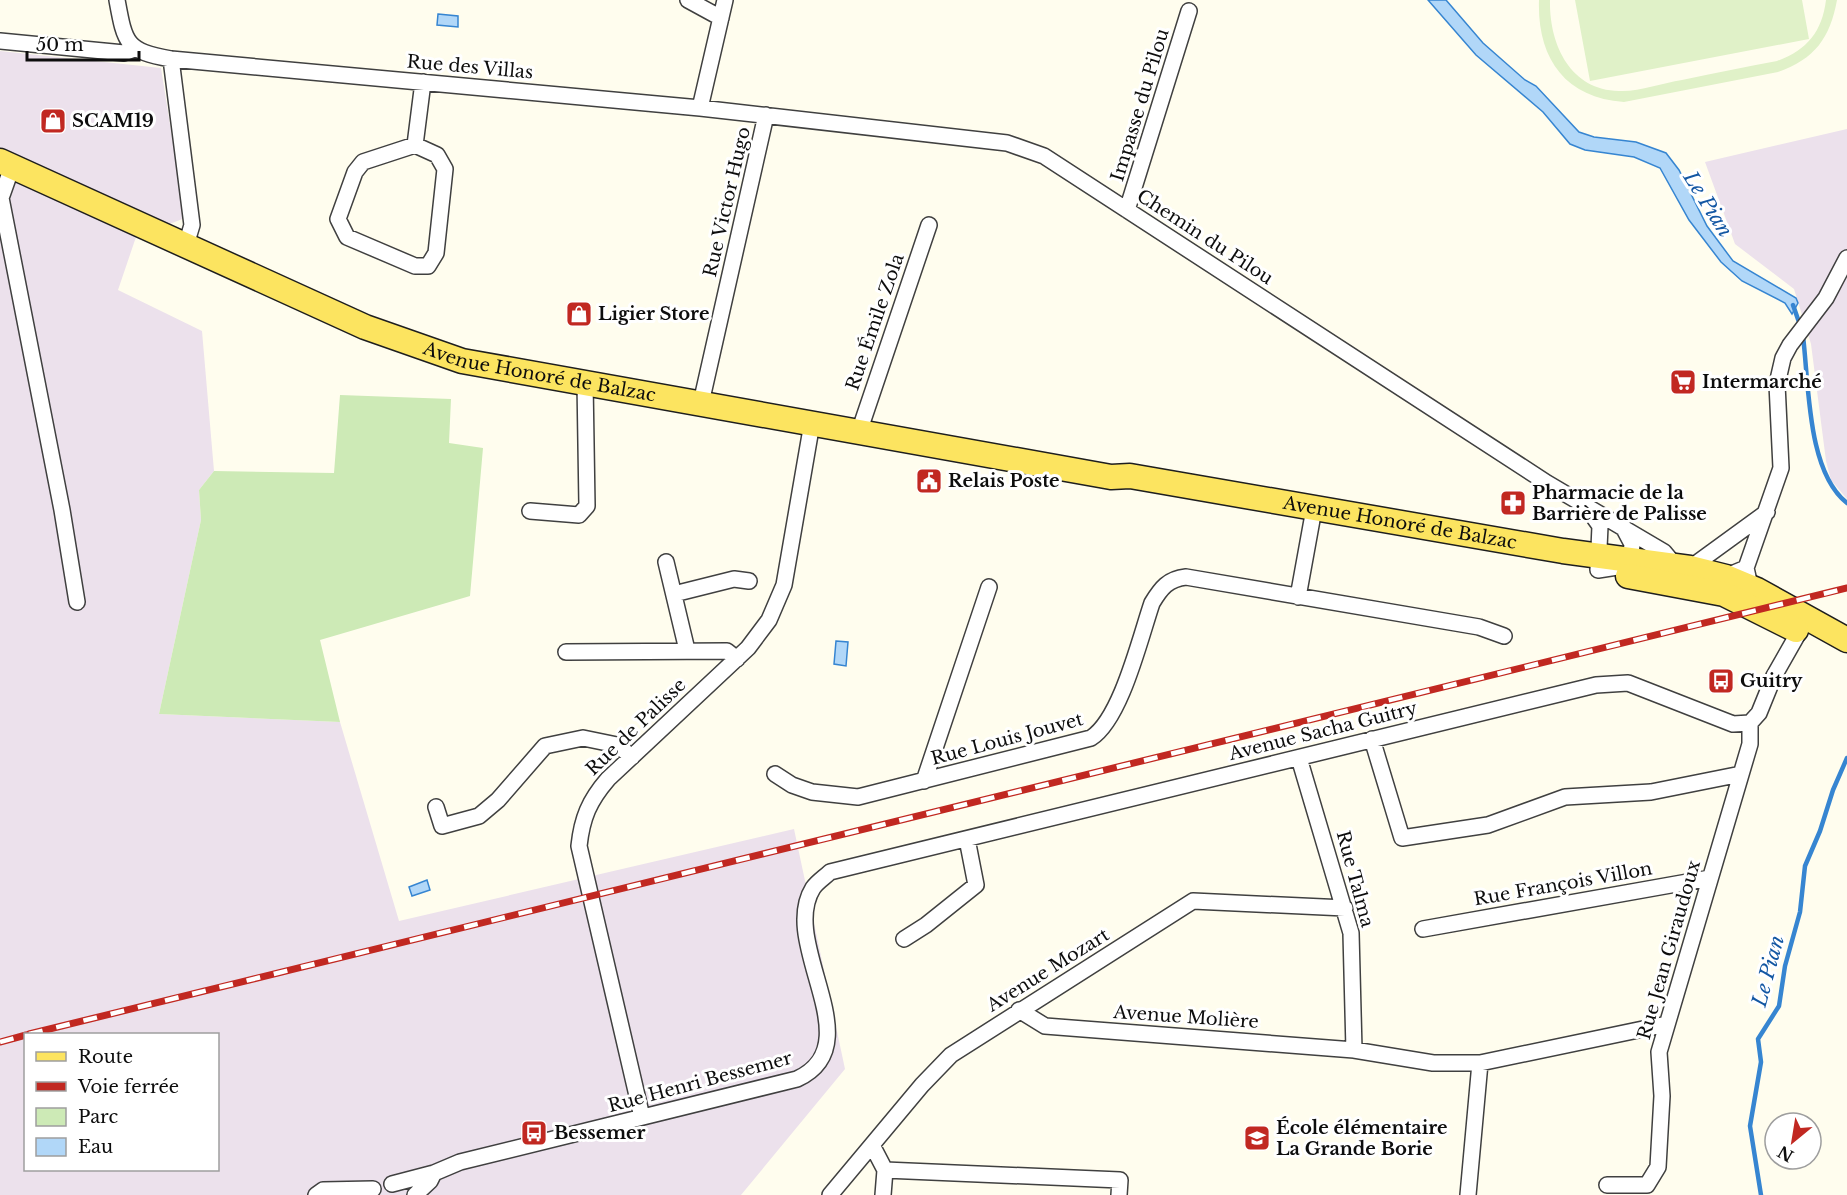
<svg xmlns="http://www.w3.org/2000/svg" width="1847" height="1195" viewBox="0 0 1847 1195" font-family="'Libre Baskerville',serif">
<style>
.industrial{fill:#ece1ec;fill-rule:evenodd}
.green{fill:#cdeab6}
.pitch{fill:#e0f1c8}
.water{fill:#b1d7f8;stroke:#3685d1;stroke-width:1.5}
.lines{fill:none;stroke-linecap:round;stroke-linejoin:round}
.stream{stroke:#3685d1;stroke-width:4.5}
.minor-casing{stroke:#404040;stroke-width:18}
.primary-casing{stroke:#1e1e1e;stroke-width:27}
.minor{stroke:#fff;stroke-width:15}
.primary{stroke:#fce460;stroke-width:24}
.rail-casing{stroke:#c12821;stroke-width:7}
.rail{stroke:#fff;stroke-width:4.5;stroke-dasharray:14;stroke-linecap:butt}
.labels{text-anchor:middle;stroke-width:6;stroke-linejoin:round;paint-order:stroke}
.street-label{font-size:18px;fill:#0d0d0d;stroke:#fff}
.poi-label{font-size:18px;font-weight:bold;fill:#0d0d0d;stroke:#fff;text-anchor:start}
.water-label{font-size:20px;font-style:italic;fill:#1357a3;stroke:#fff}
</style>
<rect width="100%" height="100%" fill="#fffdee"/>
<!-- industrial -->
<path class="industrial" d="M0,51l161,17 24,150 -49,19 -18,53 84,41 12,140 -15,19 2,30 -42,194 181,8 59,199 395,-92 51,240 -104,126h-741zM26,1034h192v136h-192z
M1847,129v370l-16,-19 -5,-19 -15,-117 -17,-55 -59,-45 -30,-82z"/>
<!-- green -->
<path class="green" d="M340,395l111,4 -2,44 34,5 -13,148 -150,44 20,82 -181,-8 42,-194 -2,-30 15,-19 120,2z"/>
<!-- pitch -->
<path class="pitch" d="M1539,0h11c-1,44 20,90 69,91 20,1 43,-8 63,-11 32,-7 63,-13 95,-19 30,-11 45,-29 49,-61h11c-7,38 -22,59 -59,72l-154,30c-60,-4 -87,-45 -85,-102z
M1575,0h227l7,39 -219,42z"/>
<!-- water -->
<path class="water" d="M1428,0h18l37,43 42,37 11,6 43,46 15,5 42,5 30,11 13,17 28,56 26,35 63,37 2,5 -6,11 -7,-11 -43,-22 -21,-19 -32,-42 -29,-52 -26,-11 -49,-7 -15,-6 -27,-32 -67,-57z
M438,14l20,2v11l-21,-2z
M836,641l12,1 -2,24 -12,-2z
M427,880l3,10 -18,6 -3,-9z"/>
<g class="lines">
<!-- stream -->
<path class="stream" d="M1793,305l7,20
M1803,336c6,48 4,136 44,167
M1761,1195l-11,-69 11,-64 -3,-23 21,-33 6,-40 15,-54 5,-46 15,-35 13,-41 14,-32"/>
<defs>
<path id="minor" d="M117,0c8,44 9,51 54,59l529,49 307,35 37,13 503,327 117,69 5,6 1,13
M688,0l33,18
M0,41l124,12 10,-4
M171,59l21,166 -6,20
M700,108l25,-108
M415,145l22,10 8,14 -9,84 -8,13h-13l-68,-29 -9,-18 17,-47 8,-10z
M415,145l8,-63
M12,167l-11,31 61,312 15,92
M1127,210l62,-199
M701,403l65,-288
M859,432l70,-207
M1588,509l12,17 -2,44 32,-5 2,-21 -9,-17
M530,511l49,4 8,-9 -2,-124
M666,562l21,88
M1690,568l77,-56
M1748,577l-2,-9 35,-100 -4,-84 6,-26 7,-13 36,-47 21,-40
M1722,578l24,-10
M674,594l60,-15 15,2
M1298,597l16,-88
M566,652l161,-1 10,8
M1372,739l30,99 86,-13 77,-28 86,-5 90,-18
M1299,758l52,175 3,117
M775,774l17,11 20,7 46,5 233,-59c30,-19 49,-100 61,-135 9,-15 16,-24 34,-26l293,50 25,9
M924,781l65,-194
M436,807l6,19 37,-10 19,-16 47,-54 38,-8 34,7 15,12
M1423,929l287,-51
M904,939l22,-14 50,-40 -9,-46
M1019,1010l26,16 309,24 79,13h47l187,-39
M642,1117l-63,-271c3,-28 10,-45 29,-67l140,-131 21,-28 15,-35 28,-162
M873,1147l12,23 -2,25
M885,1170l235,10 -1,15
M392,1184l42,-11 26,-11 337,-83c76,-35 -19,-135 16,-191 4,-6 12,-11 17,-16l766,-187 32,-2 105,41 17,-1 9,-10 15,-37 29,-51
M1607,1185h40l11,-18 4,-71 -3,-44 91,-308v-21
M316,1195l7,-5 50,-1
M415,1195l15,-14 4,-8
M830,1195l92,-110 29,-30 242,-154 152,7
M1468,1195l12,-132"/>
<g id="primary">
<path id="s1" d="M0,161l365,166 97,34 649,116 19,-1 23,4 410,71 127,17 36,9 31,13 90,50"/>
<path d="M1628,576l96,18 72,36"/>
</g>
</defs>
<!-- minor casing -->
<use href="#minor" class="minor-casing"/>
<!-- primary casing -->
<use href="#primary" class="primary-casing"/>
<!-- minor -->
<use href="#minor" class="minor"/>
<!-- primary -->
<use href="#primary" class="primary"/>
<defs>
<path id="rail" d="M29,1034l1818,-446
M0,1042l26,-7"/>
</defs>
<!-- rail casing -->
<use href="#rail" class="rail-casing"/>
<!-- rail -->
<use href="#rail" class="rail"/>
</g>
<!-- icons -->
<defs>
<symbol id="shop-square" viewBox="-11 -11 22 22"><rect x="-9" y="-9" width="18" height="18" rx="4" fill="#c12821" stroke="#fff"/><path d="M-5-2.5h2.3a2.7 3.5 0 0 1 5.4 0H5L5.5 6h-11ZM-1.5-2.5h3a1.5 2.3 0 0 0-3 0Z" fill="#fff"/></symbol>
<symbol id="supermarket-square" viewBox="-11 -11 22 22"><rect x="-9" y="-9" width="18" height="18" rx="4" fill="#c12821" stroke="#fff"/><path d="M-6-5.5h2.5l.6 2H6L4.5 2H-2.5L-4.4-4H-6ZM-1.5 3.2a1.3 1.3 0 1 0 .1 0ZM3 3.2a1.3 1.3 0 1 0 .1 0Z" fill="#fff"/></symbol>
<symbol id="civic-square" viewBox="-11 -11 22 22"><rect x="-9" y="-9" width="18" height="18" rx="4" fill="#c12821" stroke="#fff"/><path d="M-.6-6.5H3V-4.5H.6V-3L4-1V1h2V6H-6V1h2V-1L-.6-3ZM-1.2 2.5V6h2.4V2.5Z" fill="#fff"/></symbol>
<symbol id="pharmacy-square" viewBox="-11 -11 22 22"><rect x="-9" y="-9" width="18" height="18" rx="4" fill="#c12821" stroke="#fff"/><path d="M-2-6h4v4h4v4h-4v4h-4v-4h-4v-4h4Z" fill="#fff"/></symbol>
<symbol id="bus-square" viewBox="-11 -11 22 22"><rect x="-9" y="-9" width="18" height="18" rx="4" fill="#c12821" stroke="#fff"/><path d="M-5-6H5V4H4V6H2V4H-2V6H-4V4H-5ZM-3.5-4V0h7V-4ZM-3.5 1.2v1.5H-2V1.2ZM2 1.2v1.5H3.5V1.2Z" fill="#fff"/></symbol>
<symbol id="school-square" viewBox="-11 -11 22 22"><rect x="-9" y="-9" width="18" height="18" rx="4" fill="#c12821" stroke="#fff"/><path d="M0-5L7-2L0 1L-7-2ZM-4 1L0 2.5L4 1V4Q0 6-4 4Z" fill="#fff"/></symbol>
</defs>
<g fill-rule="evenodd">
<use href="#shop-square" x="38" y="106" width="30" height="30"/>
<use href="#shop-square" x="564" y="299" width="30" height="30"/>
<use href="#supermarket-square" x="1668" y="367" width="30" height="30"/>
<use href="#civic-square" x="914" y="466" width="30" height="30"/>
<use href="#pharmacy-square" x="1498" y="488" width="30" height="30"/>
<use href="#bus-square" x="1706" y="666" width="30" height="30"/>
<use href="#bus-square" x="519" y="1118" width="30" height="30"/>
<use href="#school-square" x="1242" y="1123" width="30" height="30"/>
</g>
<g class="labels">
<!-- street labels -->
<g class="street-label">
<text transform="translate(470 67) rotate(5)" y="6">Rue des Villas</text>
<text transform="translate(1140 105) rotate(-73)" y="6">Impasse du Pilou</text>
<text transform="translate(727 202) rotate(-77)" y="6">Rue Victor Hugo</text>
<text transform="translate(1205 237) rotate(33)" y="6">Chemin du Pilou</text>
<text transform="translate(875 322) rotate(-71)" y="6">Rue Émile Zola</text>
<text dy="6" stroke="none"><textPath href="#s1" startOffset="582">Avenue Honoré de Balzac</textPath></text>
<text dy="6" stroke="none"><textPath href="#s1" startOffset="1456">Avenue Honoré de Balzac</textPath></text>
<text transform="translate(636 727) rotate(-44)" y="6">Rue de Palisse</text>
<text transform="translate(1323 731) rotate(-14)" y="6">Avenue Sacha Guitry</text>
<text transform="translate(1007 739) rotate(-15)" y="6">Rue Louis Jouvet</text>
<text transform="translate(1355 879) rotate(75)" y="6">Rue Talma</text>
<text transform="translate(1563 884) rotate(-10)" y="6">Rue François Villon</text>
<text transform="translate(1669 950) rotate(-74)" y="6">Rue Jean Giraudoux</text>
<text transform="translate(1048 970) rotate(-32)" y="6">Avenue Mozart</text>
<text transform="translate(1186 1017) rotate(4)" y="6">Avenue Molière</text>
<text transform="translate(700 1082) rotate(-15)" y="6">Rue Henri Bessemer</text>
</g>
<!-- poi labels -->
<g class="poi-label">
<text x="72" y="127">SCAM19</text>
<text x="598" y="320">Ligier Store</text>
<text x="1702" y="388">Intermarché</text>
<text x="948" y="487">Relais Poste</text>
<text x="1532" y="499">Pharmacie de la<tspan x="1532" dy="21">Barrière de Palisse</tspan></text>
<text x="1740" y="687">Guitry</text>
<text x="1276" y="1134">École élémentaire<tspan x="1276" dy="21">La Grande Borie</tspan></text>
<text x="554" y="1139">Bessemer</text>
</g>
<!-- water labels -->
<g class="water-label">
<text transform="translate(1708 204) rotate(58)" y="7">Le Pian</text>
<text transform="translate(1768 971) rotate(-75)" y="7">Le Pian</text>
</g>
</g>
<!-- legend -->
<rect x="24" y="1033" width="195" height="138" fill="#ffffff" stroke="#9e9e9e" stroke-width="1.5"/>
<rect x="36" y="1052" width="30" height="9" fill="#fce460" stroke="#9e9e9e" stroke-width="1.5"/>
<text x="78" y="1063" font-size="18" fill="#0d0d0d">Route</text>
<rect x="36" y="1082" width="30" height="9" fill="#c12821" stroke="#9e9e9e" stroke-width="1.5"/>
<text x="78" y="1093" font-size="18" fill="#0d0d0d">Voie ferrée</text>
<rect x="36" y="1108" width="30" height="18" fill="#cdeab6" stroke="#9e9e9e" stroke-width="1.5"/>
<text x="78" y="1123" font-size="18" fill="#0d0d0d">Parc</text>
<rect x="36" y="1138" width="30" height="18" fill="#b1d7f8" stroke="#9e9e9e" stroke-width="1.5"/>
<text x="78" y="1153" font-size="18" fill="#0d0d0d">Eau</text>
<!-- north arrow -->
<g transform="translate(1793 1141) rotate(210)"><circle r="28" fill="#ffffff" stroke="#9e9e9e" stroke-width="1.5"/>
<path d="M0-4.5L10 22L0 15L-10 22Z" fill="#c12821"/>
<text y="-9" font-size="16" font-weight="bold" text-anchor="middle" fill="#0d0d0d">N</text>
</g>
<!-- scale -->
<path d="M27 51v9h112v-9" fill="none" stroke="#0d0d0d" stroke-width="3"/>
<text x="36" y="51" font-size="18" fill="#0d0d0d" stroke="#ffffff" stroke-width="4.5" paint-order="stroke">50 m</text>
</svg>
